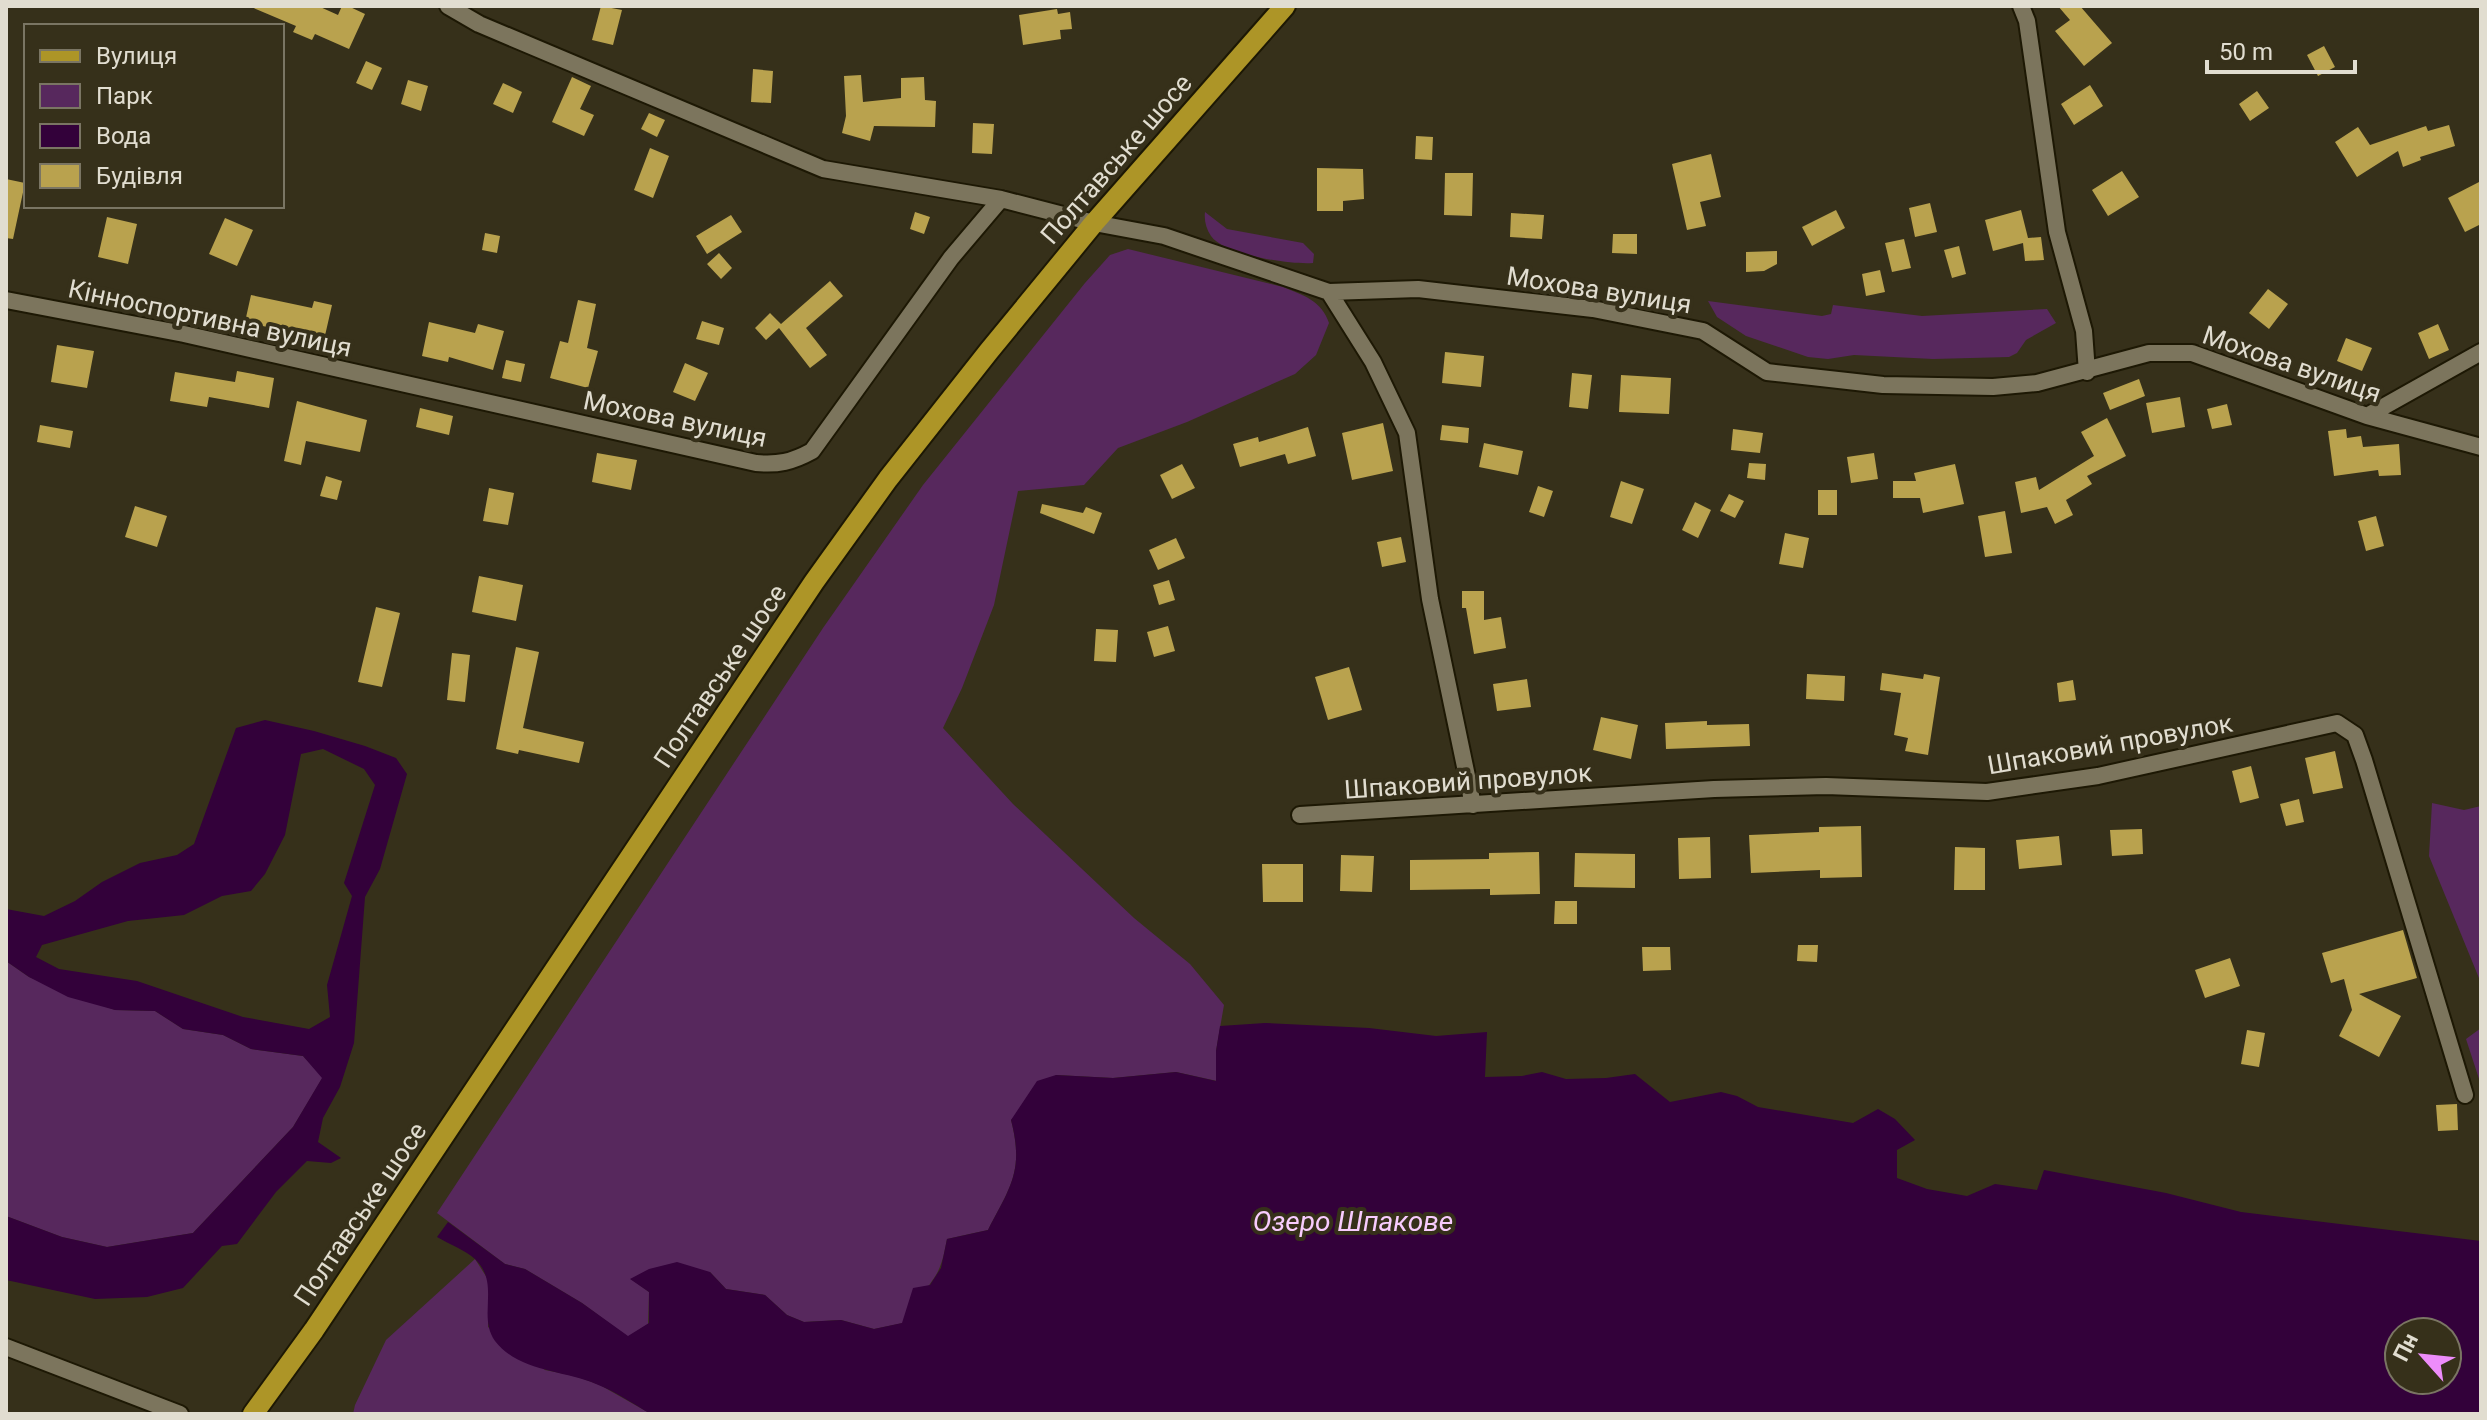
<svg xmlns="http://www.w3.org/2000/svg" width="2487" height="1420" viewBox="0 0 2487 1420" font-family="Roboto,sans-serif">
<style>
.green{fill:#57285d}
.water{fill:#33013a;fill-rule:evenodd}
.building{fill:#b9a24e}
.lines{fill:none;stroke-linecap:round;stroke-linejoin:round}
.minor-casing{stroke:#1d1804;stroke-width:20}
.primary-casing{stroke:#1d1804;stroke-width:24}
.minor{stroke:#7c755d;stroke-width:16}
.primary{stroke:#ad9527;stroke-width:20}
.labels{text-anchor:middle;stroke-width:8;stroke-linejoin:round;paint-order:stroke}
.street-label{font-size:26px;fill:#e1ddd0;stroke:#36301a}
.water-label{font-size:28px;font-style:italic;fill:#f8ccfe;stroke:#36301a}
</style>
<rect width="100%" height="100%" fill="#36301a"/>
<!-- green -->
<path class="green" d="M1205,212l22,17 76,14 11,11 -1,9c-22,2 -89,-8 -102,-27 -5,-7 -7,-16 -6,-24z
M1128,249l155,38c20,8 39,14 46,36l-13,32 -21,19 -108,48 -69,26 -34,37 -66,6 -24,114 -32,83 -19,40 70,76 121,114 56,46 34,41 -8,46 1,30 -41,-9 -63,6 -57,-3 -45,45c13,50 0,66 -23,110l-41,9c-3,15 -5,29 -15,42 -12,18 -21,19 -29,42l-29,6 -33,-9 -37,2 -17,-7 -22,-20 -39,-6 -16,-17 -79,7 18,13 -1,32 -20,13 -46,-34 -57,-34 -20,-5 -68,-51 386,-585 100,-143 162,-202 25,-28z
M1708,301l114,15 9,-2 2,-9 89,11 125,-7 9,14 -30,17 -9,13 -8,4 -76,2 -79,-4 -26,4 -20,-2 -62,-21 -29,-19z
M2432,803l32,7 17,-4v177l-52,-127z
M6,961l23,16 86,33 40,1 28,18 40,6 28,14 52,7 20,21 -30,50 -100,106 -86,14 -45,-10 -56,-21z
M2481,1028v57l-15,-46z
M475,1259l14,22 -1,46 57,43 30,6 25,9 51,29h-298l2,-9 31,-65z"/>
<!-- water -->
<path class="water" d="M265,720l49,11 51,15 31,12 11,16 -27,95 -15,28 -11,146 -14,44 -17,31 -5,24 23,16 -10,5 -24,-2 -31,31 -39,52 -15,2 -39,42 -36,9 -52,2 -89,-19v-64l56,21 45,10 86,-14 100,-106 29,-49 -19,-22 -52,-7 -28,-14 -40,-6 -28,-18 -40,-1 -47,-13 -39,-20 -23,-16v-52l38,7 31,-15 27,-19 38,-19 37,-8 17,-11 42,-116zM323,749l41,20 11,16 -31,98 8,13 -25,89 3,32 -21,12 -66,-12 -106,-36 -78,-12 -23,-12 6,-12 86,-24 56,-6 38,-19 29,-5 14,-17 20,-39 16,-81z
M1265,1023l104,5 67,8 51,-4 -2,45 37,-1 20,-4 24,7 40,-1 29,-4 35,28 51,-10 16,4 21,11 95,16 25,-14 17,10 20,21 -18,10v28l30,11 40,7 28,-12 42,6 7,-20 122,23 75,19 240,29v173h-1830c-18,-10 -36,-23 -55,-30 -33,-14 -77,-12 -101,-43 -18,-25 6,-57 -20,-82 -10,-9 -26,-15 -38,-22l11,-15 57,42 20,5 57,34 46,33 21,-13v-31l-19,-13 19,-10 28,-7 33,10 16,17 39,6 22,20 17,7 37,-2 33,9 28,-6 11,-35 17,-3 11,-17 6,-29 41,-9c23,-44 36,-60 23,-110l26,-39 19,-6 57,3 63,-6 40,9v-30l4,-25zM2399,1332h48v48h-48z"/>
<!-- building -->
<path class="building" d="M249,6h69l20,9 4,-9h6l17,8 -16,35 -34,-15 -3,6 -19,-8 3,-6z
M601,6l21,4 -9,35 -21,-5z
M2058,6h22l32,37 -28,23 -29,-35 15,-11z
M1057,9l1,5 12,-2 2,17 -12,1 1,9 -38,6 -4,-30z
M2324,46l11,21 -17,9 -11,-21z
M366,61l16,7 -10,22 -16,-7z
M753,69l20,2 -2,32 -20,-1z
M861,75l2,27 38,-4v-20l23,-1 1,23 11,1 -1,26 -61,-1 -4,15 -28,-8 4,-17 -2,-40z
M572,77l19,9 -11,23 14,6 -10,21 -32,-14z
M408,80l20,6 -7,25 -20,-7z
M503,83l19,9 -9,21 -20,-9z
M2090,85l13,21 -29,19 -13,-21z
M2257,91l12,17 -19,13 -11,-17z
M649,113l16,7 -8,17 -16,-8z
M973,123l21,1 -2,30 -20,-1z
M2449,125l6,21 -35,11 1,3 -18,7 -5,-16 -41,26 -22,-35 23,-15 12,18 56,-19 2,5z
M1416,136l17,1 -1,23 -17,-1z
M650,148l19,8 -16,42 -19,-8z
M1711,154l10,43 -21,5 6,24 -19,4 -15,-66z
M1317,168l46,1 1,30 -21,2v10h-26z
M2122,171l17,26 -31,19 -16,-26z
M1445,173h28l-1,43 -28,-1z
M6,179l19,4 -12,56 -7,-1z
M2481,181v43l-16,8 -17,-34z
M1930,203l7,29 -22,5 -6,-29z
M1836,210l9,18 -33,18 -10,-19z
M2021,210l7,28 13,-1 3,23 -19,1 -2,-18 -30,8 -8,-31z
M915,212l15,5 -6,17 -14,-5z
M1511,213l33,2 -2,24 -32,-2z
M731,215l11,17 -35,22 -11,-18z
M107,217l30,7 -9,40 -30,-7z
M225,218l28,12 -16,36 -28,-12z
M485,233l15,3 -3,17 -15,-3z
M1613,234h24v20l-25,-1z
M1904,239l7,29 -19,4 -7,-29z
M1959,246l7,28 -14,4 -8,-28z
M1777,251v13l-13,7 -18,1v-20z
M719,253l13,15 -11,11 -14,-15z
M1880,270l5,22 -19,4 -4,-22z
M830,281l13,15 -37,32 21,27 -17,13 -31,-40 -13,12 -11,-12 15,-15 11,11z
M2268,289l20,15 -19,25 -20,-16z
M251,295l61,13 2,-7 18,4 -8,35 -79,-18z
M578,300l18,4 -9,44 11,3 -10,37 -38,-10 10,-37 8,2z
M702,321l22,7 -5,17 -23,-6z
M429,322l46,11 3,-9 26,7 -11,39 -44,-13 -1,5 -26,-6z
M2438,324l11,26 -20,9 -11,-26z
M2346,338l26,10 -10,23 -25,-10z
M57,345l37,6 -7,37 -36,-6z
M1445,352l39,4 -3,31 -39,-4z
M506,360l19,4 -4,18 -19,-4z
M685,363l23,10 -13,28 -22,-9z
M237,371l37,7 -5,30 -60,-11 -2,10 -37,-6 5,-29 60,10z
M1572,373l20,2 -4,34 -19,-2z
M1621,375l50,3 -2,36 -50,-2z
M2139,379l6,17 -35,14 -7,-17z
M2180,397l5,30 -33,6 -6,-30z
M297,401l70,19 -7,32 -54,-11 -5,24 -17,-4z
M2227,404l5,21 -20,4 -5,-20z
M420,408l33,8 -4,19 -33,-8z
M2107,418l19,38 -39,20 5,8 -26,16 7,15 -18,9 -8,-17 -26,6 -6,-31 21,-5 3,13 55,-34 -13,-24z
M1383,423l10,48 -41,9 -10,-47z
M40,425l33,6 -3,17 -33,-6z
M1442,425l27,3 -1,15 -28,-3z
M1308,427l8,29 -28,8 -3,-10 -45,13 -7,-23 25,-7 1,5z
M1733,429l30,4 -3,20 -29,-3z
M2346,429l1,9 14,-2 2,11 36,-3 2,31 -22,1 -1,-6 -44,6 -6,-45z
M1484,443l39,8 -5,24 -39,-8z
M597,453l40,7 -6,30 -39,-8z
M1874,453l4,26 -27,4 -4,-26z
M1749,463l17,1 -1,16 -18,-2z
M1182,464l13,24 -23,11 -12,-24z
M1955,464l9,40 -41,9 -3,-15h-27v-17h23l-2,-8z
M326,476l16,5 -5,19 -17,-4z
M1621,481l23,8 -12,35 -22,-7z
M1538,486l15,5 -9,26 -15,-5z
M489,488l25,5 -6,32 -25,-4z
M1818,490h19v25h-19z
M1729,494l15,7 -9,17 -15,-7z
M1695,502l16,8 -13,28 -16,-8z
M1042,504l41,9 3,-6 16,6 -8,21 -54,-21z
M135,506l32,10 -10,31 -32,-10z
M2005,511l7,42 -27,4 -7,-41z
M2376,516l8,30 -18,5 -8,-30z
M1785,533l24,5 -6,30 -24,-4z
M1401,537l5,25 -24,5 -5,-25z
M1176,538l9,20 -27,12 -9,-20z
M479,576l44,9 -7,36 -44,-9z
M1169,580l6,20 -16,5 -6,-20z
M1462,591h22v29l17,-3 5,31 -32,6 -8,-46h-4z
M376,607l24,6 -18,74 -24,-5z
M1168,626l7,25 -21,6 -7,-25z
M1096,629l22,1 -2,32 -22,-1z
M516,647l23,5 -16,76 61,14 -5,21 -60,-13 -1,4 -22,-5z
M452,653l18,2 -5,47 -18,-2z
M1349,667l13,43 -34,10 -13,-43z
M1882,673l41,6 1,-5 16,3 -12,78 -23,-4 3,-13 -14,-3 7,-42 -21,-3z
M1807,674l38,2 -1,25 -38,-2z
M1527,679l4,28 -34,4 -4,-27z
M2073,680l3,20 -17,2 -2,-19z
M1601,717l37,8 -7,34 -38,-9z
M1707,721v4l42,-1 1,22 -84,3 -1,-26z
M2335,751l8,37 -30,6 -8,-36z
M2251,766l8,32 -19,5 -8,-32z
M2299,799l5,23 -18,4 -6,-22z
M1861,826l1,51 -42,1v-8l-69,3 -2,-38 70,-3v-5z
M2142,829l1,25 -31,2 -2,-26z
M2059,836l3,29 -43,4 -3,-29z
M1710,837l1,41 -32,1 -1,-41z
M1955,847l30,1v42h-31z
M1539,852l1,42 -50,1v-6l-80,1v-30l79,-1v-6z
M1575,853l60,1v34l-61,-1z
M1341,855l33,1 -2,36 -32,-1z
M1262,864h41v38h-40z
M1555,901h22v23h-23z
M2403,930l14,48 -58,16 42,22 -22,41 -40,-21 13,-26 -8,-31 -13,4 -9,-30z
M1798,945h20l-1,17 -20,-1z
M1642,947h28l1,23 -28,1z
M2230,958l10,28 -35,12 -10,-28z
M2247,1030l18,3 -6,34 -18,-3z
M2457,1104l1,26 -20,1 -2,-26z"/>
<g class="lines">
<defs>
<path id="minor" d="M448,6l31,18 344,145 178,30 93,24 70,13 165,56 89,-3 175,20 110,22 64,41 116,13 110,2 44,-4 112,-30h43l175,63 114,31
M2021,6l6,15 30,211 27,99 3,41
M1329,292l44,70 34,71 23,166 43,206
M6,300l178,34 572,129c22,2 36,-1 56,-12l139,-193 50,-59
M2367,416l114,-64
M1300,815l414,-26 112,-3 161,6 111,-16 239,-53 18,12 9,25 101,335
M6,1347l174,67"/>
<path id="primary" d="M253,1414l61,-84 500,-748 74,-103 101,-128 105,-128 191,-217"/>
</defs>
<!-- minor casing -->
<use href="#minor" class="minor-casing"/>
<!-- primary casing -->
<use href="#primary" class="primary-casing"/>
<!-- minor -->
<use href="#minor" class="minor"/>
<!-- primary -->
<use href="#primary" class="primary"/>
</g>
<g class="labels">
<!-- street labels -->
<g class="street-label">
<text transform="translate(1116 159) rotate(-49)" y="9">Полтавське шосе</text>
<text transform="translate(1599 290) rotate(9)" y="9">Мохова вулиця</text>
<text transform="translate(210 318) rotate(12)" y="9">Кінноспортивна вулиця</text>
<text transform="translate(2292 364) rotate(19)" y="9">Мохова вулиця</text>
<text transform="translate(675 419) rotate(12)" y="9">Мохова вулиця</text>
<text transform="translate(720 676) rotate(-56)" y="9">Полтавське шосе</text>
<text transform="translate(2110 744) rotate(-10)" y="9">Шпаковий провулок</text>
<text transform="translate(1468 781) rotate(-4)" y="9">Шпаковий провулок</text>
<text transform="translate(360 1214) rotate(-56)" y="9">Полтавське шосе</text>
</g>
<!-- water labels -->
<g class="water-label">
<text x="1353" y="1231">Озеро Шпакове</text>
</g>
</g>
<!-- border -->
<rect width="2487" height="1420" fill="none" stroke="#e1ddd0" stroke-width="16"/>
<!-- legend -->
<rect x="24" y="24" width="260" height="184" fill="#36301a" stroke="#7a7563" stroke-width="2"/>
<rect x="40" y="50" width="40" height="12" fill="#ad9527" stroke="#7a7563" stroke-width="2"/>
<text x="96" y="64" font-size="24" fill="#e1ddd0">Вулиця</text>
<rect x="40" y="84" width="40" height="24" fill="#57285d" stroke="#7a7563" stroke-width="2"/>
<text x="96" y="104" font-size="24" fill="#e1ddd0">Парк</text>
<rect x="40" y="124" width="40" height="24" fill="#33013a" stroke="#7a7563" stroke-width="2"/>
<text x="96" y="144" font-size="24" fill="#e1ddd0">Вода</text>
<rect x="40" y="164" width="40" height="24" fill="#b9a24e" stroke="#7a7563" stroke-width="2"/>
<text x="96" y="184" font-size="24" fill="#e1ddd0">Будівля</text>
<!-- north arrow -->
<g transform="translate(2423 1356) rotate(297)"><circle r="38" fill="#36301a" stroke="#7a7563" stroke-width="2"/>
<path d="M0-6L14 30L0 20L-14 30Z" fill="#ed8cfa"/>
<text y="-12" font-size="22" font-weight="bold" text-anchor="middle" fill="#e1ddd0">Пн</text>
</g>
<!-- scale -->
<path d="M2207 60v12h148v-12" fill="none" stroke="#e1ddd0" stroke-width="4"/>
<text x="2219" y="60" font-size="24" fill="#e1ddd0" stroke="#36301a" stroke-width="6" paint-order="stroke">50 m</text>
</svg>
